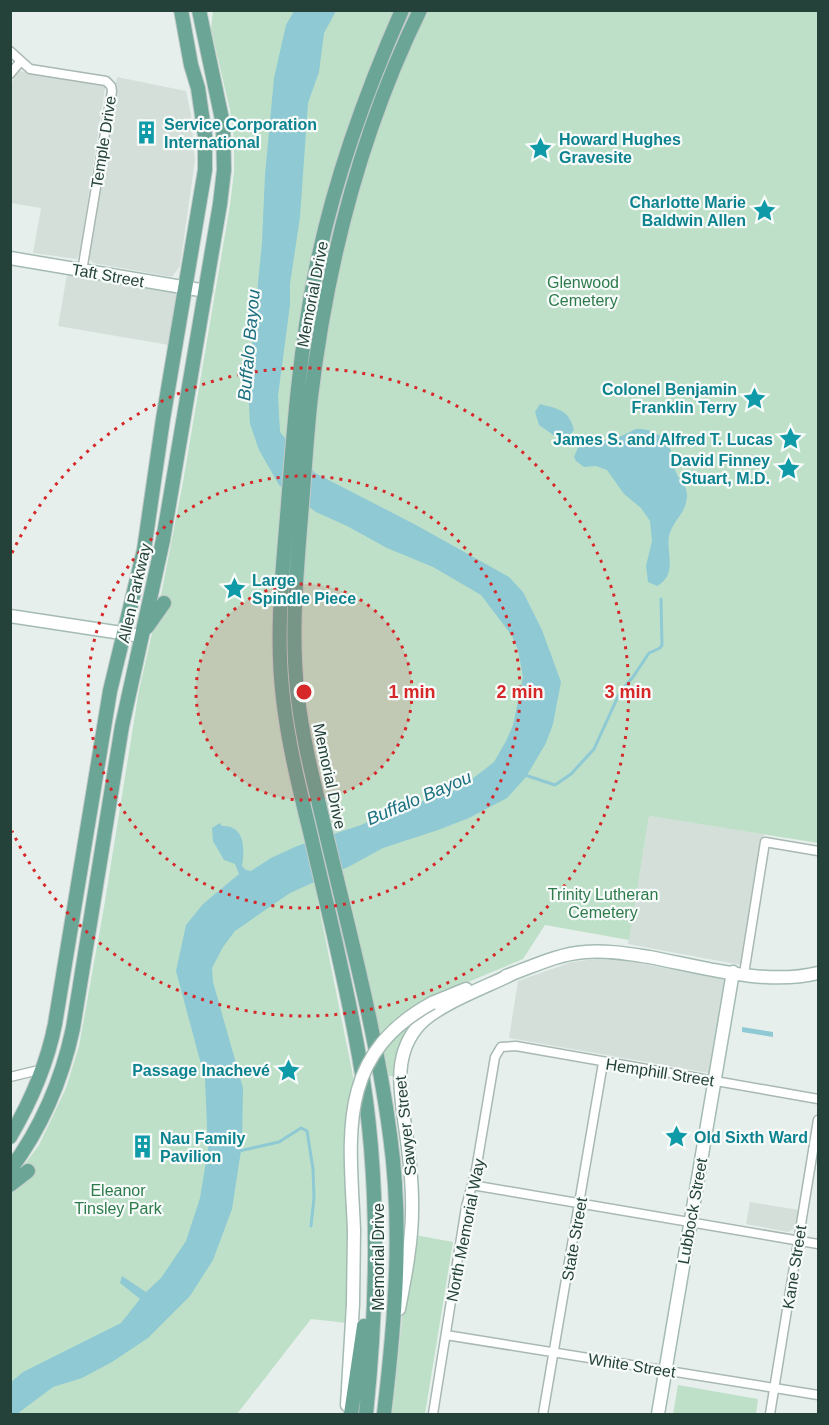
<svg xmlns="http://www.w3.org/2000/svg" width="829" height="1425" viewBox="0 0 829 1425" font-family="Helvetica,sans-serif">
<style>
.built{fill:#d4dfda}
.green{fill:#bfe0c8}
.water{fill:#8ec9d4}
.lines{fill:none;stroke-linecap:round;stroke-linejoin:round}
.stream{stroke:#8ec9d4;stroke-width:3}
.street-casing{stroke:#a8b8b2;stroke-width:11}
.secondary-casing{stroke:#a4bbb3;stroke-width:15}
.primary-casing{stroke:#c2cac8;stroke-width:16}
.street{stroke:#fff;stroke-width:8}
.secondary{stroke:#fff;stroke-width:12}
.primary{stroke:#6aa596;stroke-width:14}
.secondary-bridge-casing{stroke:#a4bbb3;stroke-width:15;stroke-linecap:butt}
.secondary-bridge{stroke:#fff;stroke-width:12}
.ring{fill:none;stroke:#d62828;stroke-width:3;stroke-dasharray:3 6}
.labels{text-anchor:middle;stroke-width:4.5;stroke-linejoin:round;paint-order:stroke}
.culture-label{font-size:16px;font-weight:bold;fill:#0d838f;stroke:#f7fbf9;text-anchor:start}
.street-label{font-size:16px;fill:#24423a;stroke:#f7fbf9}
.park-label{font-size:16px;fill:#2d7a4b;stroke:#f7fbf9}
.water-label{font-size:18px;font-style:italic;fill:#1c6f80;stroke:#f7fbf9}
.centre{fill:#d62828;stroke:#f7fbf9;stroke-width:3}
.ring-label{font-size:18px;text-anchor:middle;font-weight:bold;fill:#d62828;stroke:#f7fbf9;stroke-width:4.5;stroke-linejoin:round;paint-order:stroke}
</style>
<rect width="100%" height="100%" fill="#e6efeb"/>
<!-- built -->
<path class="built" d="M20,71l82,13 3,4 -25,164 -3,7 -44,-6 8,-45 -30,-5 -1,-109 4,-20z
M117,77l69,14 5,24 4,45 -15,106 -8,11 -79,-14 -4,-5z
M67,275l110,17 -8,53 -111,-19z
M649,816l115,18 -23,131 -113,-21z
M596,959l30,2 99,18 -16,94 -200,-35 9,-57 54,-19z
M750,1202l49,8 -4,18 -7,4 -42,-8z"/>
<!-- green -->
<path class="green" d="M213,11h605v832l-169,-27 -20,124 -84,-15 -22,34 -100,42 1,14c-19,15 -31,35 -30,61h-5l-38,-172 -31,8 34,169c-17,49 -8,98 -7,148 1,31 -1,62 0,94l-36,-4 -74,95h-226l-1,-225 6,-13 23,-31 11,-23 16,-34 13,-42 25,-139 35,-217 23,-100 21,-108 47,-277 4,-33v-32l-4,-30 -19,-81z
M415,1235l38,7 -28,172h-33l12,-113z
M678,1385l80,14 -2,15h-83z"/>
<!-- water -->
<path class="water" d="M294,11h42l-12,22 -5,39 -11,31 -8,114 -10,67v21l-12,91 2,36 35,41 101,52 93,52 14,15 19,38 19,52 -8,42 -7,19 -20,34 -19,21 -38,20 -31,12 -55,18 -33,18 -60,27 -55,38 -12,16 -11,21 1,14 30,106 -1,56 -10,65 -19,51 -23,36 -42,42 -36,24 -30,16 -29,9 -36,27h-6l-1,-31 13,-11 98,-49 19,-24 -20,-16 2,-7 24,16 15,-14 25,-37 14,-43 8,-49 -3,-70 -29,-108 10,-46 17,-21 36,-30 -4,-10 -11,-4 -11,-19 -1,-13 8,-5 2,3c23,-1 23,23 20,40l4,4 5,1 20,-13 26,-12 64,-21 29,-13 68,-23 22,-16 14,-11 12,-21 7,-16 10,-48 -5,-27 -6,-14 -31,-41 -48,-28 -46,-19 -40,-22 -31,-14 -37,-27 -20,-35 -9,-26 -2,-37 14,-145 3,-67 9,-97 12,-53z
M540,404c19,5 29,6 34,26l-7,8 -8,1 -20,-14 -4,-13z
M636,429c18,-1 32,9 37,27 1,5 1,9 2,14 5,14 15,14 11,33 -3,12 -14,20 -17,33 -3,18 9,38 -12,50l-9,-4 -2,-16 6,-25 -2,-20 -9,-13 -17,-14 -17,-24 -11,-4 -12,1 -8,-6 -2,-4 5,-12 15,-7 8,2h11z
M742,1027l31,5v5l-31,-5z"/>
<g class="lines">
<!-- stream -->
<path class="stream" d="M525,775l30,10 16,-11 23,-25 26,-57 13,-15 16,-24 11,-5 2,-3 -1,-46
M239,1151l40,-9 22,-14 6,3 6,38 1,29 -3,28"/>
<defs>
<path id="street" d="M10,51l20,18 76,12 5,5 1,5 -30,180
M10,74l10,-12
M744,974l21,-132 53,9
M10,1077l33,-8
M472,1185l346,59
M446,1335l372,60
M433,1414l33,-207 10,-37 19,-113 6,-10 15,-1 302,53
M543,1414l60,-351
M770,1414l48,-294"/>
<path id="secondary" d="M10,258l196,33
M10,616l131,20
M506,976c26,-9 51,-22 79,-24 21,-2 44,2 64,5 53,10 117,29 169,16
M432,1003l34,-14
M399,1309c7,-36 14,-72 13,-108 0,-23 -3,-46 -6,-68 -5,-38 -15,-78 14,-109 19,-20 66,-37 92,-50
M347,1405l6,-101 1,-74
M658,1414l75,-442"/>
<path id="primary" d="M147,627l17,-24
M10,1137c21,-36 37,-72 45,-113l55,-333 34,-141 19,-131 42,-249v-34l-7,-48 -7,-23 -10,-55
M10,1170c32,-43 52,-90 63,-142l49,-302 41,-186 57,-336 4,-34 -1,-46 -24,-114
M10,1185l18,-14
M351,1414l13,-88
M366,1414c12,-116 14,-243 -7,-358 -13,-75 -32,-150 -49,-224 -11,-45 -22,-89 -27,-134 -8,-65 0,-129 5,-194 6,-79 12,-157 28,-235 18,-90 49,-175 86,-259
M384,1414c11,-93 19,-186 6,-279 -14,-105 -42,-207 -66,-310 -10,-42 -21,-84 -26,-127 -8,-65 -1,-129 4,-194 3,-36 5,-72 9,-107 16,-133 50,-266 109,-387"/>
</defs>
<!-- street casing -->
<use href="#street" class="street-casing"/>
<!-- secondary casing -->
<use href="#secondary" class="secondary-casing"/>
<!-- primary casing -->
<use href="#primary" class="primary-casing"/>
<!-- street -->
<use href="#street" class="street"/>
<!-- secondary -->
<use href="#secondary" class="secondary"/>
<!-- primary -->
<use href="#primary" class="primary"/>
<defs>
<path id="secondary-bridge" d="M354,1230c-4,-94 -19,-174 78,-227"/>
</defs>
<!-- secondary-bridge casing -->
<use href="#secondary-bridge" class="secondary-bridge-casing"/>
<!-- secondary-bridge -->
<use href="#secondary-bridge" class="secondary-bridge"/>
</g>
<!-- distance rings -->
<circle cx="304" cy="692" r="108" fill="#d62828" fill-opacity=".12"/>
<g class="ring">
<circle cx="304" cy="692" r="108"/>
<circle cx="304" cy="692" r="216"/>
<path d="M12 553A324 324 0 1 1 12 831"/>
</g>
<!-- icons -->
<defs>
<symbol id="building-bare" viewBox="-9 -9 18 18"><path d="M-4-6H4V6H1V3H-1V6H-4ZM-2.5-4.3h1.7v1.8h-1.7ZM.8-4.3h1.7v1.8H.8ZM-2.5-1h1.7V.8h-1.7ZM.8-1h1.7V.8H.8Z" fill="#0f9aa8" stroke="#f7fbf9" stroke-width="2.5" paint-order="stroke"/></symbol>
<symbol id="sight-bare" viewBox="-9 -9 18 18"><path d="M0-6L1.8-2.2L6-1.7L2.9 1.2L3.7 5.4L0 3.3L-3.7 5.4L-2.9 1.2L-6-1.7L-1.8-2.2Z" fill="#0f9aa8" stroke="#f7fbf9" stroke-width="2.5" paint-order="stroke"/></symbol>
</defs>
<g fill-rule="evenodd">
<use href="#building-bare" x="130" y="116" width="33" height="33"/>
<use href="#sight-bare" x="524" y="132" width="33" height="33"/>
<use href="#sight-bare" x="748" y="194" width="33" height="33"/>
<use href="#sight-bare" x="738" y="382" width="33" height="33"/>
<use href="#sight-bare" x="774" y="422" width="33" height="33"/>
<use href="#sight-bare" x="772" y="452" width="33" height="33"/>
<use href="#sight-bare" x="218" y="572" width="33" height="33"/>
<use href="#sight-bare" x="272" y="1054" width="33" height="33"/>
<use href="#sight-bare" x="660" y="1120" width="33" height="33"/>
<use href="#building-bare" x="126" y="1130" width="33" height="33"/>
</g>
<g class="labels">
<!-- culture labels -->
<g class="culture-label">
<text x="164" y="130">Service Corporation<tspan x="164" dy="18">International</tspan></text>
<text x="559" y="145">Howard Hughes<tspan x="559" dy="18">Gravesite</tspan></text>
<text x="746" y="208" text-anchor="end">Charlotte Marie<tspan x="746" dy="18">Baldwin Allen</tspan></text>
<text x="737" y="395" text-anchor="end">Colonel Benjamin<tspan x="737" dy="18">Franklin Terry</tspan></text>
<text x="773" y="445" text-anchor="end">James S. and Alfred T. Lucas</text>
<text x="770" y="466" text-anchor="end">David Finney<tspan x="770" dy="18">Stuart, M.D.</tspan></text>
<text x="252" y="586">Large<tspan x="252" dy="18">Spindle Piece</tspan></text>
<text x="270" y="1076" text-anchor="end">Passage Inachevé</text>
<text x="694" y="1143">Old Sixth Ward</text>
<text x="160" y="1144">Nau Family<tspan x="160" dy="18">Pavilion</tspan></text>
</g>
<!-- street labels -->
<g class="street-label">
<text transform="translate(103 142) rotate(-81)" y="6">Temple Drive</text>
<text transform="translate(108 275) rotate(10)" y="6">Taft Street</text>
<text transform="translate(312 294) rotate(-79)" y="6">Memorial Drive</text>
<text transform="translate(134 593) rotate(-77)" y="6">Allen Parkway</text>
<text transform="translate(330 776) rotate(78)" y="6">Memorial Drive</text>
<text transform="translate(660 1072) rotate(9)" y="6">Hemphill Street</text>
<text transform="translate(405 1126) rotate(-96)" y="6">Sawyer Street</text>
<text transform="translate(692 1211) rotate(-80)" y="6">Lubbock Street</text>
<text transform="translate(465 1230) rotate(-79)" y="6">North Memorial Way</text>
<text transform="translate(574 1239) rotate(-80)" y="6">State Street</text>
<text transform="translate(378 1257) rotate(-90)" y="6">Memorial Drive</text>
<text transform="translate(794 1267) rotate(-81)" y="6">Kane Street</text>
<text transform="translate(632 1365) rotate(9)" y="6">White Street</text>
</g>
<!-- park labels -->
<g class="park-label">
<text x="583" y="288">Glenwood<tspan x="583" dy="18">Cemetery</tspan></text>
<text x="603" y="900">Trinity Lutheran<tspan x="603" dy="18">Cemetery</tspan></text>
<text x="118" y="1196">Eleanor<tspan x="118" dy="18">Tinsley Park</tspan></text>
</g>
<!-- water labels -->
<g class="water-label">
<text transform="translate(249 345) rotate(-85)" y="6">Buffalo Bayou</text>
<text transform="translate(419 798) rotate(-23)" y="6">Buffalo Bayou</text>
</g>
</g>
<circle cx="304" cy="692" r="9" class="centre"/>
<g class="ring-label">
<text x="412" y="698">1 min</text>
<text x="520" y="698">2 min</text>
<text x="628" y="698">3 min</text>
</g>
<!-- border -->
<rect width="829" height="1425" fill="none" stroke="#24423a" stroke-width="24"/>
</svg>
